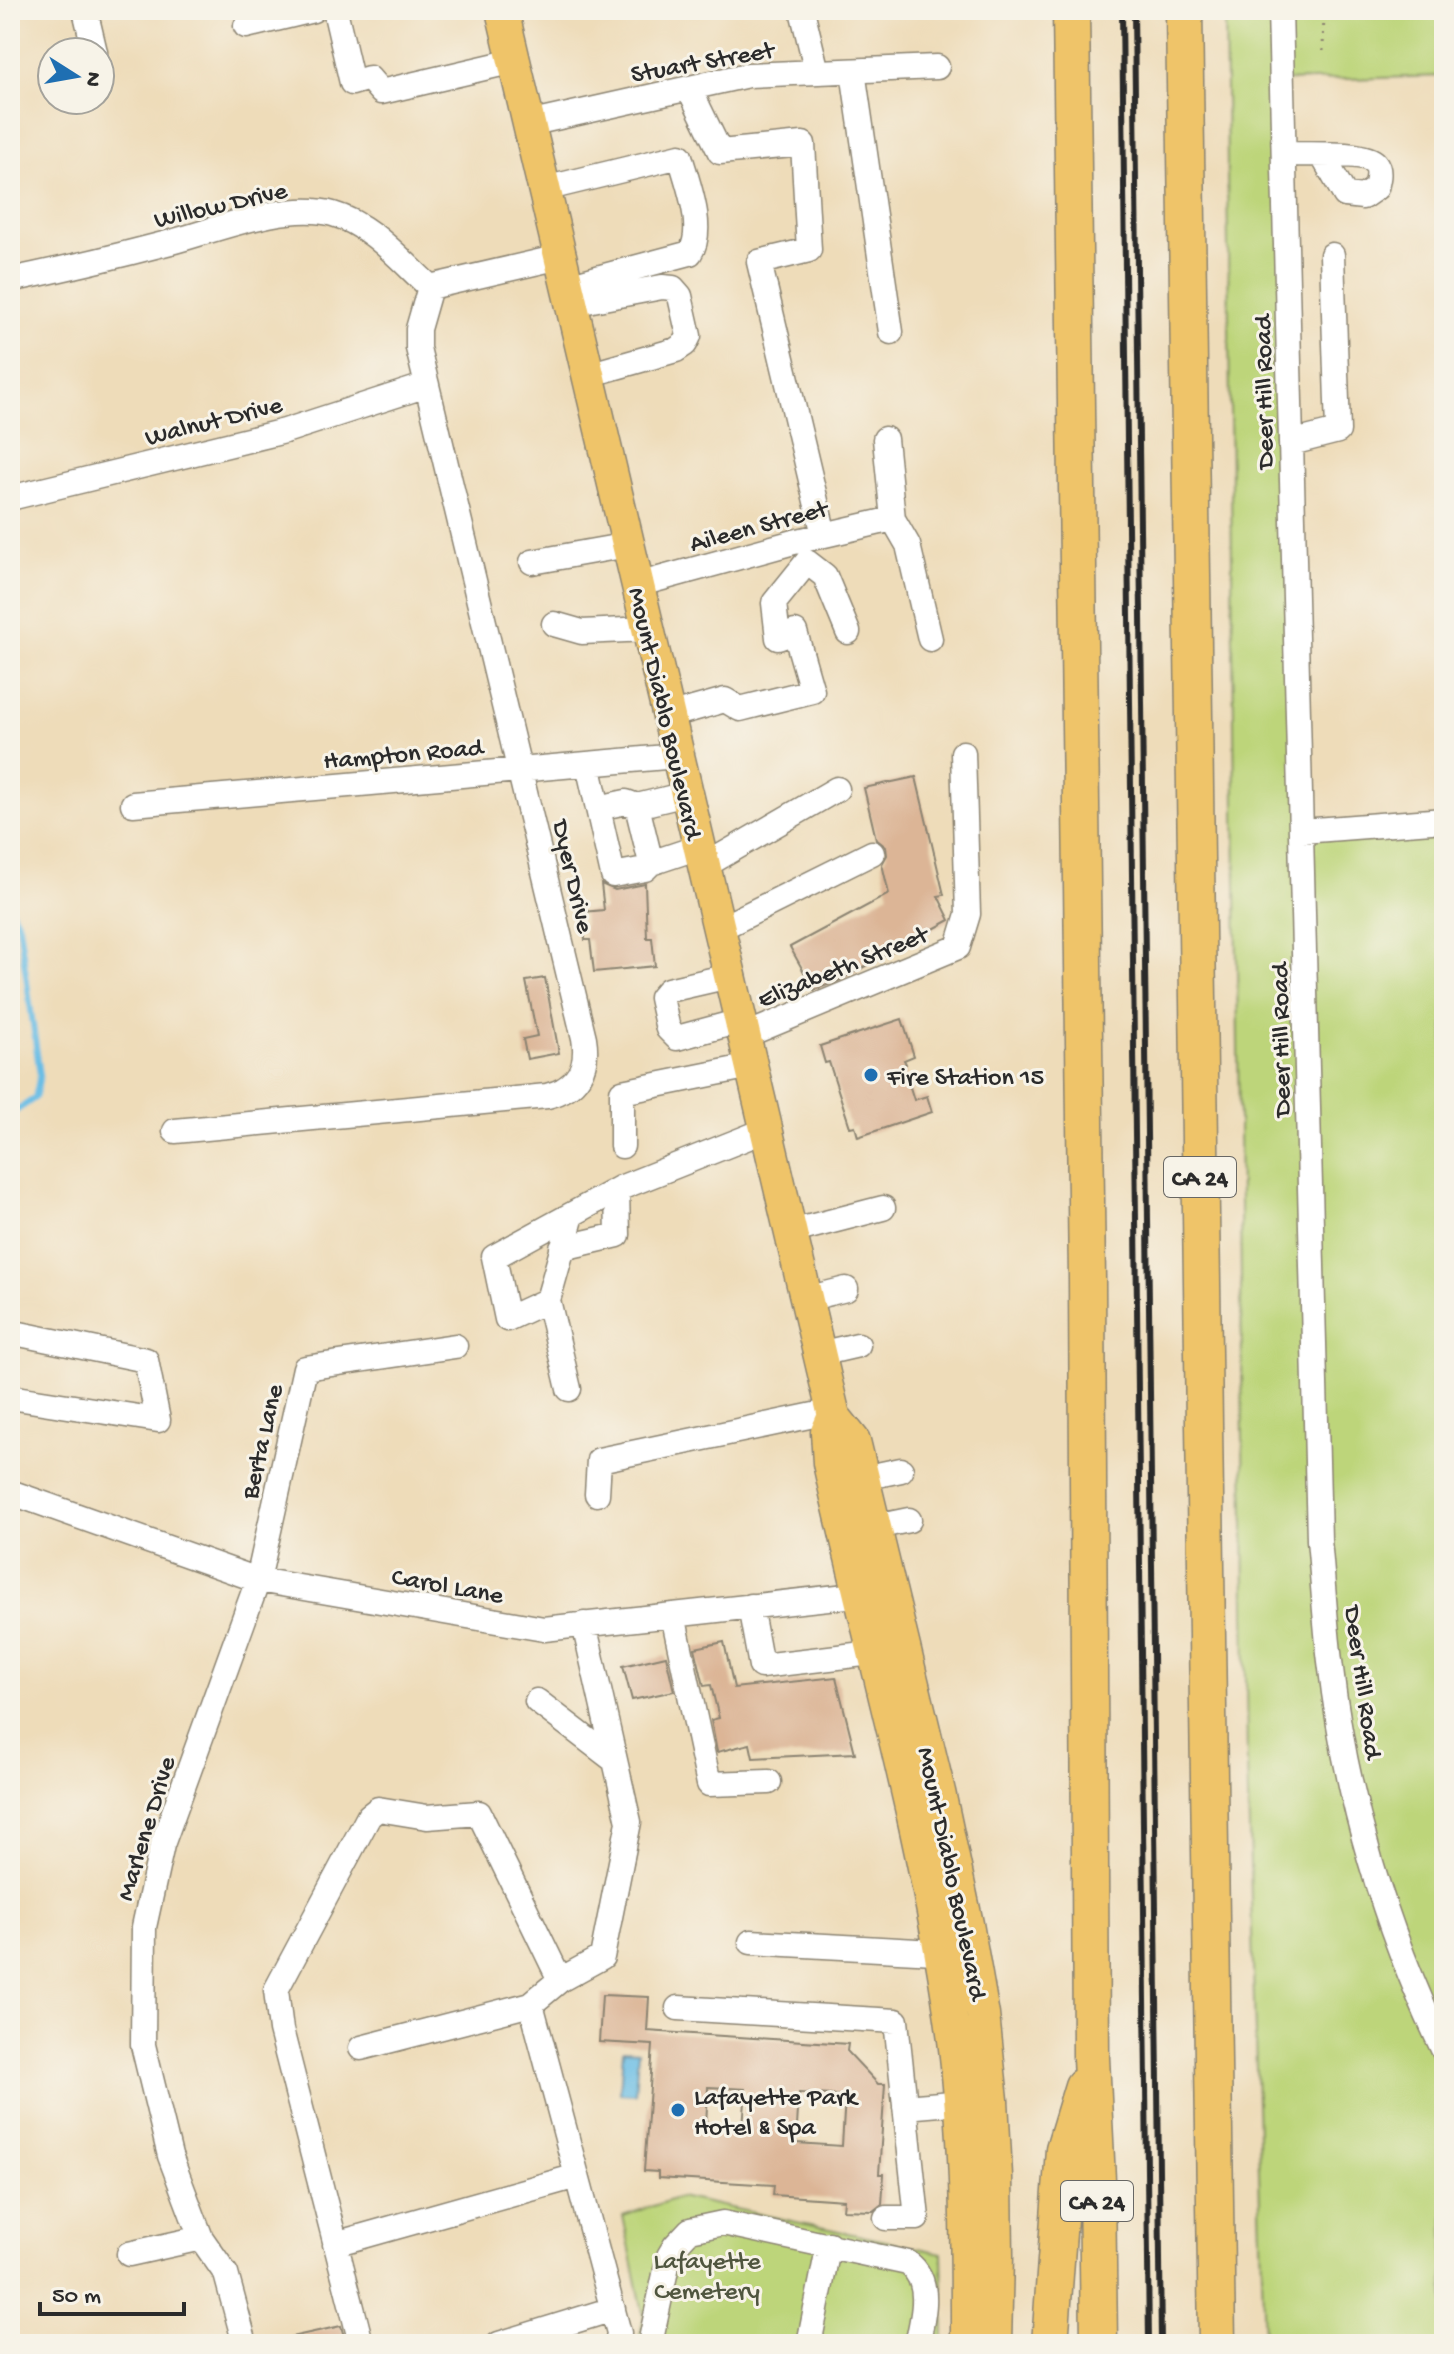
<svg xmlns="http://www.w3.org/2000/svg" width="1454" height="2354" viewBox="0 0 1454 2354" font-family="'Gochi Hand',sans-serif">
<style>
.green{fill:#bdd57a;stroke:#748052;stroke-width:2}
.water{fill:#69bde5;stroke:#4a7488;stroke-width:2}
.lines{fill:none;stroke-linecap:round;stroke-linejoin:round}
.stream{stroke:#69bde5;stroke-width:6}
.building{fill:#dcb596;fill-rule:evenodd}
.minor-casing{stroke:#8c8472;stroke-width:27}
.major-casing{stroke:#8c8472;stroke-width:35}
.highway-casing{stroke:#8c8472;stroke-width:39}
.path{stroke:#8c8472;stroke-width:3;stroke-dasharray:2 6;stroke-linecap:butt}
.minor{stroke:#fff;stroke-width:24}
.major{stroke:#efc469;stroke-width:32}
.highway{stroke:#efc469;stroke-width:36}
.rail{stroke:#2b2b2b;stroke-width:6}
.poi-dot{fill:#1f6fb2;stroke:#f7f3e8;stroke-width:3}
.labels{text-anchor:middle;stroke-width:6;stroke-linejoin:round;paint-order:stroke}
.shield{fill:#f7f3e8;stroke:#686764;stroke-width:2}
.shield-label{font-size:24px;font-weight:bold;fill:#2b2b2b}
.street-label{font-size:26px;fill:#2b2b2b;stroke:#f7f3e8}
.poi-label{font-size:26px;fill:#2b2b2b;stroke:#f7f3e8;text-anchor:start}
.park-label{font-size:26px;fill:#50563f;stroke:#f7f3e8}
</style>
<rect width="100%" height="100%" fill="#f7f3e8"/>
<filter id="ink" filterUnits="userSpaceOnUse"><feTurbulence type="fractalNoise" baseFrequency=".0125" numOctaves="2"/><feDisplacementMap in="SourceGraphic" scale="16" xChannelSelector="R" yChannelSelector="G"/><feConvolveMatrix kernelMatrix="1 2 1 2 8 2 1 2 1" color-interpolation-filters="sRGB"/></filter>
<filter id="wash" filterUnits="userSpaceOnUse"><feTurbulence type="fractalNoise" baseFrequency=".006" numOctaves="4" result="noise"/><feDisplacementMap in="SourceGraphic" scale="32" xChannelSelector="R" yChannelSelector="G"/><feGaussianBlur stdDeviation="1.8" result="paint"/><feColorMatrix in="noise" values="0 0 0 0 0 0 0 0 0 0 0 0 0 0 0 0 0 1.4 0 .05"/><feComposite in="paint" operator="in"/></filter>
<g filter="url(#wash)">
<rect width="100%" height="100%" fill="#eedcb9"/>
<!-- green -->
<path class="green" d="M1225,10h219v66l-161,5 19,749 142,-10v1524h-180l-17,-583z
M679,2197l263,56 2,91h-306l6,-27 -21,-101z"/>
<!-- water -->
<path class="water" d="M623,2050l15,1 -3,43 -15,-1z"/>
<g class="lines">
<!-- stream -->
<path class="stream" d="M10,908l9,17 21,150 -5,23 -25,17"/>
</g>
<g id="blocks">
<!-- building -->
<path class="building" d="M916,777l28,118 -6,1 12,24 -112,61 -24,9 -24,-43 99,-53 -7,-30 5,-9 -1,-8 -10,-8 -12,-51z
M601,884l14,6 30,-6 2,54h5l3,28 -61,6 -4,-32h-5l-2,-28 21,-2z
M545,978l14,75 -32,6 -4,-20 14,-3 -11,-55z
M902,1019l12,37 -10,4 2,4 -3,1 11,35 13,-4 5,16 -74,25 -3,-11 -5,1 -21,-65 -4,1 -5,-17z
M724,1642l10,46 102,-11 19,76 -102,5 -3,-14 -33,8 -6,-32 8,-2 -8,-33 -7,1 -9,-38z
M666,1656l8,35 -42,9 -9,-34z
M602,1995l47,2 -2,34 201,13 -1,7 31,33h7l-6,90h5l-2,30 -9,7 -30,-1 1,-10 -71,-5 1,-10 -116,-7v-6l-14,-1 9,-126 -54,-3zM708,2087l38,2 -3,38 -37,-2zM799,2093l46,3 -3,50 -46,-3z
M341,2326l5,18h-63l-1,-5z"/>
</g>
</g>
<g filter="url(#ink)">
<use href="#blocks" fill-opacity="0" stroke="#8c8472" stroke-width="2"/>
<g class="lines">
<defs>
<path id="minor" d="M85,10l10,42
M335,10l17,73 17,-5 12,14 133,-31
M802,10l15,62
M1280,10l39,1530c4,40 6,81 11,121 15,134 55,269 114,390
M246,26l67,-16
M853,71l38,261
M689,88l31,64 83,-8 6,106 -50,12 65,273
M528,124l220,-49 189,-8
M1284,154c17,1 81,-3 91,9 6,7 3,17 1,25l-13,9 -18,-2 -23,-40
M544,189l136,-33c7,26 26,73 10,97l-123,33
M10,280c54,-11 108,-24 161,-38 45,-12 116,-41 162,-28 39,11 68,47 97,73l130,-30
M571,304l91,-17 11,1 7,8 9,40 -4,8 -9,6 -88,25
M885,439l8,80 15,26 22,94
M1291,443l47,-12 -6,-176
M10,498l275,-67 142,-46
M532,562l96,-17
M637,585l157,-43 99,-23
M554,624l28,8 66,-3
M668,716l57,-16 15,9 72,-18 -17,-59 -17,6 -4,-35 33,-41 18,14 23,56
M588,764l25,111 32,-6 6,-6 48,-16
M133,804l544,-48
M637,806l14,57
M598,808l28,-6 11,4 49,-12
M1302,831l142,-11
M704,866l133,-77
M719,929l153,-76
M729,976l-61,14 -7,8 7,31 9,9 63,-17
M744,1036l214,-89 10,-33 -5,-161
M175,1131l372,-35c30,-7 42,-28 37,-58l-166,-690v-19l12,-42
M622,1146v-54l129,-26
M572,1215l-24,85 -41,19 -13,-62 126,-69 146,-58
M790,1232l93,-24
M562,1248l56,-13 -1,-45
M806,1299l40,-10
M548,1300l21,89
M10,1332l136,28 12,60 -148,-23
M819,1354l39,-9
M863,1478l38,-8
M10,1492l248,88 286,49 330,-36
M597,1494l2,-34 234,-49
M875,1527l34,-7
M750,1606l11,60 111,-13
M673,1615l36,169 60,-2
M537,1701l77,59
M751,1942l203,11
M531,2004l88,329 -2,11
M678,2008l218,13 21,197h-31
M361,2048l170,-44 29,-24 42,-23 27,-135 -45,-198
M905,2107l70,-6
M335,2244l242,-68
M129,2254l72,-16
M360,2339l-79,-309 -5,-40 93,-174 9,-7 49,8 52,-4 81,167
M245,2344l-19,-70 -25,-36 -31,-82 -27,-111 1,-118 18,-82 96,-265 47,-212 150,-22
M499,2344l114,-35
M650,2344l19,-88 6,-10 15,-16 33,-7 185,40c25,18 15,55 9,81
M809,2344l20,-100"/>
<path id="major" d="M502,10l332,1406 20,25 85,351 28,132 16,91 9,85 4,76 1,80 -2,88
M834,1416l-7,16 2,31c41,185 95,368 122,555 16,108 16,217 16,326"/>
<path id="highway" d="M1071,10l16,1270 4,778 6,122 2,164
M1184,10l33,2334
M1050,2344l14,-195 19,-63"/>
</defs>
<!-- minor casing -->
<use href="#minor" class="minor-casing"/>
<!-- major casing -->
<use href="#major" class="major-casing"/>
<!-- highway casing -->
<use href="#highway" class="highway-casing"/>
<!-- path -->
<path class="path" d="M1323,51l1,-41"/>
<!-- minor -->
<use href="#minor" class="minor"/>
<!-- major -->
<use href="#major" class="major"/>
<!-- highway -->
<use href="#highway" class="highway"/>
<!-- rail -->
<path class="rail" d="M1122,10l27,2334
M1134,10l27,2334"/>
</g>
</g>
<!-- markers -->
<g class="poi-dot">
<circle cx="871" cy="1075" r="8"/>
<circle cx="678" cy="2110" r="8"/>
</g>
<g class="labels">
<!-- shield labels -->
<g class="shield">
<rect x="1164" y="1157" width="72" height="40" rx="6"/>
<rect x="1061" y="2181" width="72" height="40" rx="6"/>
</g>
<g class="shield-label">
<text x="1200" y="1185">CA 24</text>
<text x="1097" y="2209">CA 24</text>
</g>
<!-- street labels -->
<g class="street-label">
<text transform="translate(702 60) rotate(-10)" y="9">Stuart Street</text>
<text transform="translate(220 203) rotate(-13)" y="9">Willow Drive</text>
<text transform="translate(1262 392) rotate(-91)" y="9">Deer Hill Road</text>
<text transform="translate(213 419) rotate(-14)" y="9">Walnut Drive</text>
<text transform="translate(758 524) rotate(-15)" y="9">Aileen Street</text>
<text transform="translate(667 713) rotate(77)" y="9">Mount Diablo Boulevard</text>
<text transform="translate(403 752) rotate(-5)" y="9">Hampton Road</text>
<text transform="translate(575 876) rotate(77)" y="9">Dyer Drive</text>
<text transform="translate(842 965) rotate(-22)" y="9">Elizabeth Street</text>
<text transform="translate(1279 1040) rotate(-91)" y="9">Deer Hill Road</text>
<text transform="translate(260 1441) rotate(-77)" y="9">Berta Lane</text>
<text transform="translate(448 1584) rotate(10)" y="9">Carol Lane</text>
<text transform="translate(1365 1682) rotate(82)" y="9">Deer Hill Road</text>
<text transform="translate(144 1828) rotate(-73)" y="9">Marlene Drive</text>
<text transform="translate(954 1873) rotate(78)" y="9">Mount Diablo Boulevard</text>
</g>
<!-- poi labels -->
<g class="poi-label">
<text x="887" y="1084">Fire Station 15</text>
<text x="694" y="2104">Lafayette Park<tspan x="694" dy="30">Hotel &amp; Spa</tspan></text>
</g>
<!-- park labels -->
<g class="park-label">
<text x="707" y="2268">Lafayette<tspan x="707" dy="30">Cemetery</tspan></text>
</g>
</g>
<!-- margin -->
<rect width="1454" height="2354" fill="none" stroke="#f7f3e8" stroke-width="40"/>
<!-- north arrow -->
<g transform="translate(76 76) rotate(101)"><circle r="38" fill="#f7f3e8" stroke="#a5a39c" stroke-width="2"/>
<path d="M0-6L14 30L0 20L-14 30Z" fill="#1f6fb2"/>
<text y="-12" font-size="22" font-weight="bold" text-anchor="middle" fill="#2b2b2b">N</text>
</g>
<!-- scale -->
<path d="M40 2302v12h144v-12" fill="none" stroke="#2b2b2b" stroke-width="4"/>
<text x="52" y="2302" font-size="24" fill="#2b2b2b" stroke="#f7f3e8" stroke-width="6" paint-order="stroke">50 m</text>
</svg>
